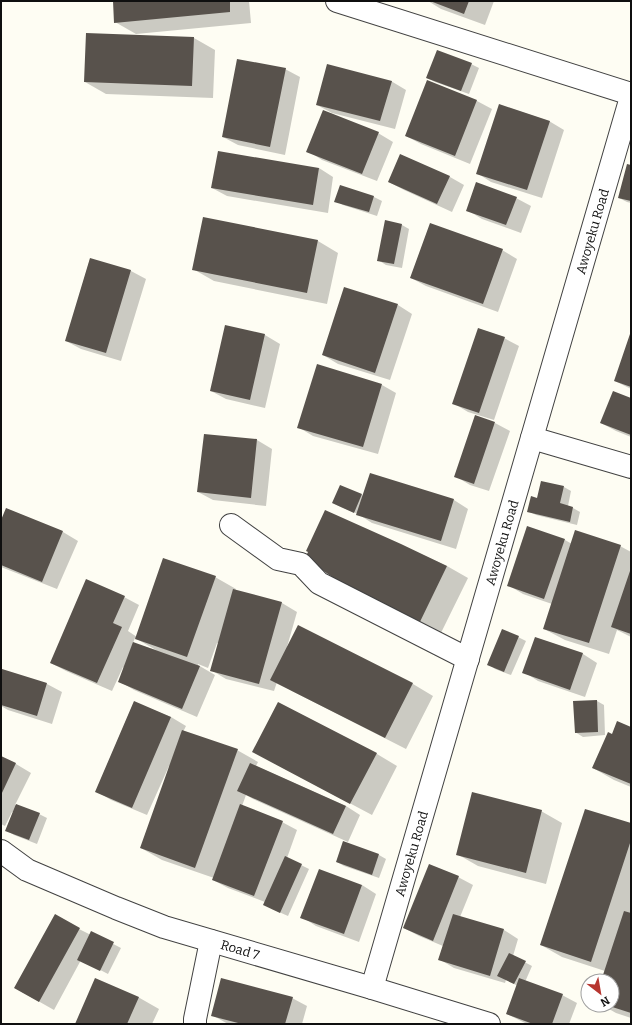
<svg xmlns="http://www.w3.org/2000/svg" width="632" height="1025" viewBox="0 0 632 1025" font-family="Bitter,serif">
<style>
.shadow{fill:#0003;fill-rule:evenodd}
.building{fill:#58524c}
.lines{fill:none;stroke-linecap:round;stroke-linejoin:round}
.minor-casing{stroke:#424242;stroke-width:24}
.minor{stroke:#fff;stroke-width:22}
.labels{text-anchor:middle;stroke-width:4;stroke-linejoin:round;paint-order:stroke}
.street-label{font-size:13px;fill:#0f0f0f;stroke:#fff}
</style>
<rect width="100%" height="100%" fill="#fefdf3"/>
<!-- shadow -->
<path class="shadow" d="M114,1h135l2,22 -115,11 -21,-12z
M428,1h66l-9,24 -44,-16z
M87,34l107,4 21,12 -2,48 -107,-4 -21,-12z
M471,64l8,4 -10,26 -34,-12 -8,-4z
M285,69l15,8 -15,78 -47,-10 -15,-8z
M391,81l15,9 -11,39 -63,-16v2l46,18 15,9 -16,39 -55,-21 -14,-9 24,-38 -15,-8z
M428,81l49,20 15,8 -22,55 -49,-20 -15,-8z
M549,121l15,9 -22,68 -51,-16 -14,-9z
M401,155l49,22 14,8 -12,27 -48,-22 -15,-8z
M631,166v37l-4,-1 -8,-4z
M319,168l14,9 -5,36 -101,-17 -15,-8z
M340,187l34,10 8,4 -5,15 -34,-11 -7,-4z
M516,198l15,8 -10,27 -39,-14 -15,-9z
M386,222l16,3 7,4 -7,39 -16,-3 -8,-5z
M318,241l20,12 -11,51 -113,-23 -21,-12z
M502,250l15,9 -19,53 -72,-26 -15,-8z
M90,259l41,12 15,8 -25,82 -40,-12 -15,-8z
M398,305l14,9 -22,66 -52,-16 -15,-9z
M226,327l39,8 15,9 -15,64 -39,-9 -15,-8z
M631,333v56l-16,-8z
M504,338l15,8 -25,74 -26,-8 -15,-9z
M382,385l14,8 -18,61 -65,-18 -15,-9z
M631,399v38l-15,-6 -15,-8z
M495,423l15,8 -21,60 -19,-6 -15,-9z
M205,435l52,5 15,9 -6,57 -53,-6 -15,-8z
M341,486l23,10 90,4 14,9 -12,40 -84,-26 -14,-9 -17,-7 -8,-4z
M564,487l7,4 -3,15 5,2 7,4 -3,13 -41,-10 -8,-4 10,-12z
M7,509l56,23 15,9 -21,48 -56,-22v-44z
M565,540l7,4 48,2 11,6v85l-14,-7 -8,24 -44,-14 -21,-11 8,-25 -29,-10 -15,-9z
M401,545l46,21 21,12 -31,63 -127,-89z
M215,577l21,12 -1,2 47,12 15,9 -10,35h1l10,-20 115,57 20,12 -27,53 -114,-58 -15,-9 -3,9 -48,-12 -15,-9 8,-27h-2l-9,25 -10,-4v1l17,10 -18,42 -63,-27 -15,-9 5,-13 -1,-1 -11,24 -46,-20 -15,-8 73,-66 15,8 -11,26 9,6zM135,638l21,12 -23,-7z
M518,637l8,4 -15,34 -16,-6 -7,-5z
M536,638l47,16 14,9 -12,34 -47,-16 -14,-9z
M3,670l44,14 15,8 -10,32 -44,-14 -7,-4v-30z
M597,701l7,4 1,30 -22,2 -8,-5z
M134,702l37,15 15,9 -3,6 54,18 21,12 -2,4 90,40 14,9 -12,27 -95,-43 -7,-4 -4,11 40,16 15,8 -10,28 22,11 -21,47 -16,-7 -7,-7 -37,-14 -15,-8 1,-2 -52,-18 -21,-12 29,-82h-1l-22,49 -36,-15 -15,-9z
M279,703l98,51 20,12 -25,49 -98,-52z
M631,728v59l-17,-7 -21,-12 19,-33z
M1,757l15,7 15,9 -16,32 24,9 8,4 -10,26 -23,-9 -8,-5 7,-18h-1l-7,14 -4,-2z
M541,811l21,12 -16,61 -68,-18 -21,-12z
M631,824v194l-15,-5 -14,-8h10v-24h-10l3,-10 -43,-14 -21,-12z
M379,855l7,4 -7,19 -35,-12 -7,-4z
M458,877l15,8 -13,32 44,13 14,9 -5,17 19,10 -7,16 37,13 15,8 -8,21h-42l-20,-10 11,-28 -12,-6 -1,3 -51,-15 -15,-9 4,-13 -24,-10 -15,-8z
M362,885l14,9 -17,48 -43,-16 -14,-9z
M79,929l12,6 1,-2 29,15 -13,26 -27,-14 -27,50 -39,-22z
M138,997l21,12 -7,15h-76z
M292,998l15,8 -5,18h-74l-16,-9z"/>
<!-- building -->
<path class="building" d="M113,1h117v11l-116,11z
M430,1h39l-5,13z
M86,33l108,4 -2,49 -108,-4z
M437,50l35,13 -11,28 -35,-13z
M237,59l49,9 -16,79 -48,-10z
M327,64l65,17 -12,40 -64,-16z
M427,80l50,20 -22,56 -50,-20z
M499,104l51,17 -23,69 -51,-16z
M323,110l56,22 -17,42 -56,-22z
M218,151l101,17 -6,37 -102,-17z
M400,154l50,22 -13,28 -49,-22z
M627,164l4,1v36l-13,-3z
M476,182l41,15 -11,28 -40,-14z
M340,185l34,11 -5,16 -35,-10z
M203,217l115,23 -11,53 -115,-23z
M385,220l17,4 -8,40 -17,-3z
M430,223l73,26 -20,55 -73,-26z
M90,258l41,12 -25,83 -41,-12z
M344,287l54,17 -23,69 -53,-18z
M225,325l40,9 -15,66 -40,-9z
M478,328l27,9 -26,76 -27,-9z
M631,331v56l-17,-6z
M317,364l65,20 -19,63 -66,-19z
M613,391l18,7v37l-31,-12z
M475,415l20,7 -21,62 -20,-7z
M204,434l53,5 -6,59 -54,-6z
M370,473l84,26 -13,42 -85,-26z
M541,481l23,5 -4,17 13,4 -3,15 -43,-10 4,-16 6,2z
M340,485l22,9 -8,19 -22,-10z
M6,508l57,23 -21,51 -41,-17v-45z
M325,510l76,34 46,22 -31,64 -55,-33 -56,-39 3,-6 -2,-1z
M527,526l38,13 -21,60 -37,-13z
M575,530l46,15 -32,98 -46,-14z
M163,558l53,18 -29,81 -52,-18z
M631,568v66l-20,-7z
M86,579l39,17 -12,27 9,4 -25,56 -47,-20z
M233,589l49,13 -23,82 -49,-13z
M298,625l115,58 -28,55 -115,-58z
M502,629l17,7 -15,36 -17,-7z
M535,637l48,16 -13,37 -48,-17z
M133,642l67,24 -18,43 -64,-27z
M2,669l45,14 -10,33 -36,-11v-33z
M597,700l1,32 -23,1 -2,-32z
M134,701l37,16 -39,91 -37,-16z
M278,702l99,51 -27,51 -98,-52z
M617,721l14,6v57l-39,-16 16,-36 4,2z
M182,730l56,19 -43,119 -55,-20z
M1,756l15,7 -15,32z
M250,763l96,43 -13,28 -96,-43z
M472,792l70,18 -16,63 -70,-18z
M16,804l24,9 -11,27 -24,-9z
M240,804l43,17 -29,75 -42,-16z
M585,809l46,14v17l-40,122 -51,-17z
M343,841l36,13 -7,21 -36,-13z
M285,856l17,8 -22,49 -17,-8z
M429,864l30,12 -26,65 -30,-13z
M319,869l43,16 -18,49 -44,-16z
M624,911l7,2v100l-25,-8h6v-24h-11z
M55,914l25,14 -41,74 -25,-14z
M453,914l51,15 -14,47 -52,-16z
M91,931l23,11 -14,29 -23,-11z
M509,953l17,8 -12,23 -17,-8z
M95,978l44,19 -12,27h-52z
M221,978l72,19 -8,27h-43l-31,-8z
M519,978l44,16 -11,30h-19l-27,-10z"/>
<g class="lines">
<defs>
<g id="minor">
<path d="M337,1l294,93"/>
<path d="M532,438l99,29"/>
<path d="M231,525l47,34 23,5 18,19 149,76"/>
<path id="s1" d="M1,851l26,19 89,38 48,19 208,61 117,36"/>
<path id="s2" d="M372,988l259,-891"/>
<path d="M195,1024v-5l16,-78"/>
</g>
</defs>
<!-- minor casing -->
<use href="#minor" class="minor-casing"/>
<!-- minor -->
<use href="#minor" class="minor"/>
</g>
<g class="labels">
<!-- street labels -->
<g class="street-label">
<text dy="5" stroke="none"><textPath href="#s2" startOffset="788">Awoyeku Road</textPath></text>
<text dy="5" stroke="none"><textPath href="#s2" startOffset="464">Awoyeku Road</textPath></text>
<text dy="5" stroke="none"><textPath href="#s2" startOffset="140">Awoyeku Road</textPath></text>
<text dy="5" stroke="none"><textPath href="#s1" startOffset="260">Road 7</textPath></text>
</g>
</g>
<!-- border -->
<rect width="632" height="1025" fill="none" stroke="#0f0f0f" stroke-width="4"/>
<!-- north arrow -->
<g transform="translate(600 993) rotate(149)"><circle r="19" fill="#ffffff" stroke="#9f9f9f"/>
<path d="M0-3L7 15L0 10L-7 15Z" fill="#b73630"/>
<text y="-6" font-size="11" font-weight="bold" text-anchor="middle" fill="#0f0f0f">N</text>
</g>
</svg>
